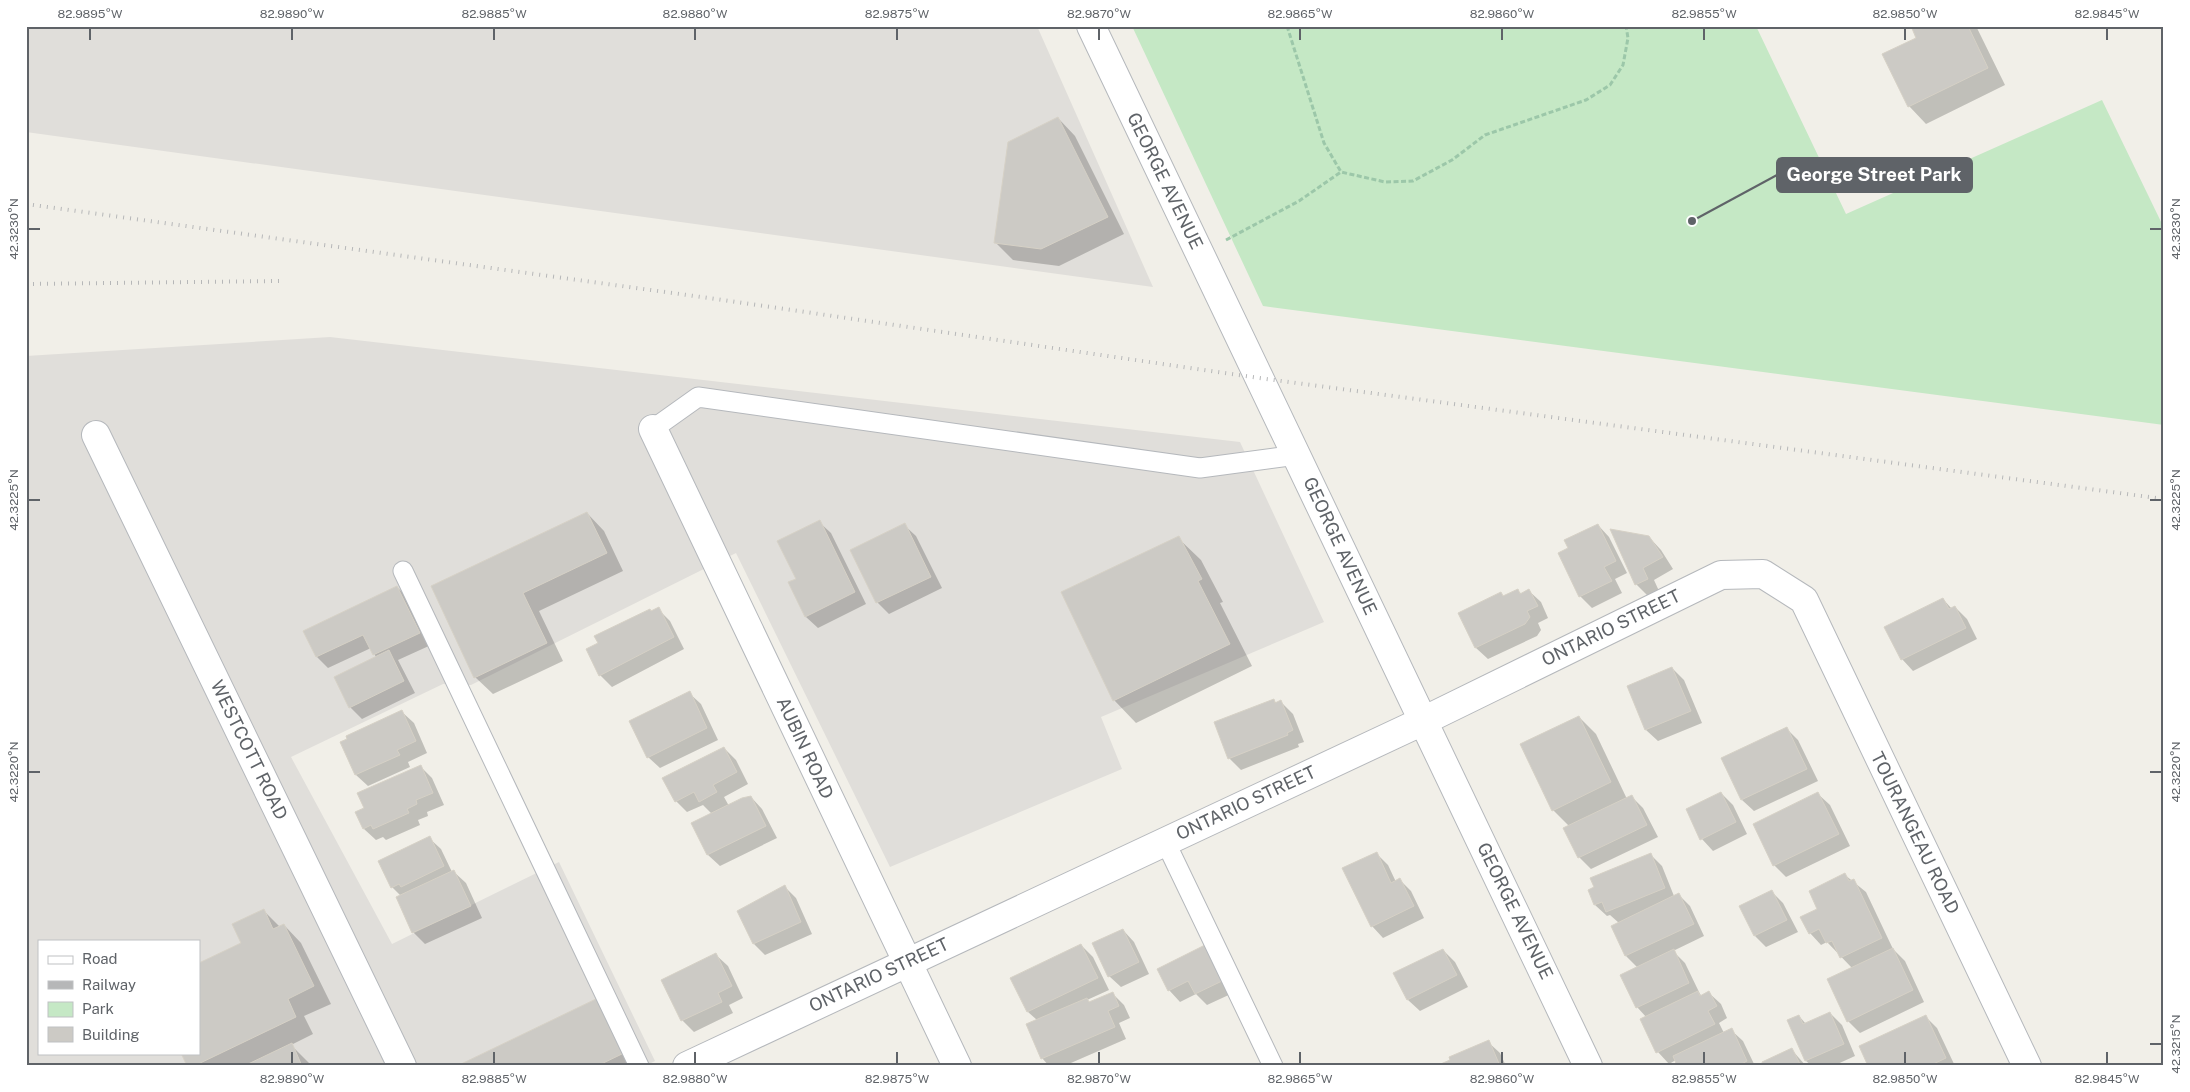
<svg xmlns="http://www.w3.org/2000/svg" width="2190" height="1092" viewBox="0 0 2190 1092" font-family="'Public Sans',sans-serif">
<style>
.industrial{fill:#e0deda;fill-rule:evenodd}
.green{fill:#c5e8c5}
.shadow{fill:#0003}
.building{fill:#cccac5;stroke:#d6d1c6}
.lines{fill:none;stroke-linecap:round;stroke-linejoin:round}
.service-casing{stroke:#b5b8bc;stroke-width:21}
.minor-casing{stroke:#b5b8bc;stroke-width:30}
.path{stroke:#9cc7a9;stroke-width:3;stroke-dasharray:5 2.5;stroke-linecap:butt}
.service{stroke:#fff;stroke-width:19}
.minor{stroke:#fff;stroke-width:28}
.rail{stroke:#b6b7b8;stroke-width:4;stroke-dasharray:1 6;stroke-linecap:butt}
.ticks{fill:none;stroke:#5f6368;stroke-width:2}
.labels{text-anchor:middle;stroke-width:4;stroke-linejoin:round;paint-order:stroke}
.street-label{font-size:18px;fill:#5f6368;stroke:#fff}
.leader{fill:none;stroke:#5f6368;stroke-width:2}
.callout-dot{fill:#5f6368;stroke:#fff;stroke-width:2}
.callout{fill:#5f6368;stroke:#5f6368;stroke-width:2}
.callout-label{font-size:19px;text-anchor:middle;font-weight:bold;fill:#fff}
.neatline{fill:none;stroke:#5f6368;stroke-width:2}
.ticks-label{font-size:12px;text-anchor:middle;fill:#5f6368}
</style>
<rect width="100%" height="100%" fill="#f1efe8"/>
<!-- industrial -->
<path class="industrial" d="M26,26h1011l116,261 -1127,-155z
M330,337l910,105 84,180 -223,95 21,52 -232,98 -154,-314 -265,132 -28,-1 -152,73 101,187 167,-82 96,199 -10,5h-619v-710zM39,941h160v112h-160z"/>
<!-- green -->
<path class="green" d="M1132,26h624l90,188 256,-114 62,128v197l-901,-119z"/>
<!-- shadow -->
<path class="shadow" d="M1912,26h64l29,59 -79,39 -17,-18 9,-68z
M1058,118l17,18 49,98 -65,32 -46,-6 -17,-17z
M587,513l17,18 19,40 -84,40 24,50 -70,33 -18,-17 -43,-90z
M819,522l12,11 35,71 -48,24 -12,-11 -17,-34 8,-4z
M904,525l12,11 26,52 -53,26 -12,-12z
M1598,525l11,12 18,36 -12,6 7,14 -30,15 -12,-12 -11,-47z
M1649,537l12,13 12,19 -19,11 5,11 -11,5 -12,-12z
M1178,538l23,22 22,42 -3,1 32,63 -116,57 -22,-23z
M397,587l12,12 22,46 -33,15 17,33 -53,26 -12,-12 26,-50 -5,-9 -43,20 -11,-11 -12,-26z
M1518,591l4,3 7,-3 12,11 7,16 -10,5 3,7 -4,6 -49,23 -12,-11 -16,-34z
M1943,599l9,10 3,-2 12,12 10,20 -64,32 -11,-12z
M658,609l12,12 14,28 -72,38 -12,-12 52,-63z
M1672,668l12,12 18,43 -44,18 -12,-11 -18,-43z
M689,693l12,11 17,36 -58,28 -12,-11z
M1273,700l4,3 4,-1 12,12 11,28 -6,2 1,3 -58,23 -12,-12z
M402,712l12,11 13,30 -19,9 2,5 -42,19 -12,-11 -14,-32z
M1579,717l17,17 31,65 5,-2 11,11 15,29 -67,32 -12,-12 -10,-31 -16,-16z
M1786,728l12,12 20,41 -64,30 -12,-11 -20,-41z
M724,748l12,12 12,24 -24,13 5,9 22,-9 11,12 15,29 -57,28 -12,-11 -15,-31 19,-10 -9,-9 -16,7 -11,-11z
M421,767l11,11 12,27 -17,7 1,4 -10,4 2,5 -34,15 -3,-3 -7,3 -12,-11 -7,-17 8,-3z
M1721,793l12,12 14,29 -34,17 -11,-12z
M1818,794l12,11 20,41 -64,31 -12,-12 -19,-41z
M429,838l12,11 11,23h2l12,11 16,35 -57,26 -12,-12 -12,-36 -9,-9z
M1376,853l12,12 8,17 4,-2 11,11 13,27 -41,20 -11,-12z
M1651,855l11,11 12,30 4,-2 12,12 14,30 -31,15 12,12 15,31 2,2 7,-3 12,11 6,14 -8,5 5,10 7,-3 12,11 12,25h-76l-3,-6 -7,4 -11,-12 -11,-34 -10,-11 1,-39 -12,-12 -14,-29 7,-4 -9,-8 -3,1 -12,-11 -6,-15z
M1845,875l21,17 27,57 12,12 19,41 -64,31 -12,-12 4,-53 -25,-26 -6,3 -11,-12 9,-23z
M785,887l11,11 16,36 -47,21 -11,-11 -15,-33z
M1772,892l11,11 15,29 -32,15 -11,-11z
M264,911l16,16 4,-2 17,18 30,61 -27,12 9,18 -22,11 21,21h-124l11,-13v-89l43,-21z
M1123,930l11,12 15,32 -28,13 -12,-11z
M1081,945l12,12 16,33 -22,10 3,3 22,-10 12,12 6,13 -11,5 7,16 -62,27h-15l-7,-8 -5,-38 -9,-8 -16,-33z
M1205,947l28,46 -26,12 -11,-11 -16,8 -11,-12z
M1443,950l12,12 13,25 -48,24 -12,-11 -14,-27z
M716,955l12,11 15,32 -14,7 4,8 -39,19 -12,-12z
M598,1000l41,66h-179z
M1830,1013l12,12 13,31 -22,10h-21l-6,-5 -18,-40 11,-5 7,8z
M1925,1016l12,12 18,38h-86z
M1488,1042l12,11 6,13h-67z
M1792,1050l14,16h-41z"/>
<!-- building -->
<path class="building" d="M1911,26h57l20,42 -80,39 -26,-53 34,-16z
M1058,117l50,100 -67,32 -47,-6 14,-101z
M587,512l20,41 -84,40 24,50 -73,35 -43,-92z
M820,520l35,72 -50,25 -17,-35 8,-3 -19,-38z
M905,523l26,54 -55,26 -26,-53z
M1598,524l18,37 -12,6 8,14 -33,16 -21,-44 10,-5 -4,-8z
M1610,529l39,7 14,21 -20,11 5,11 -13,6z
M1179,536l23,43 -4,2 32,63 -117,57 -52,-109z
M397,586l23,47 -47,22 -10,-20 -47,22 -13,-26z
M1518,589l2,5 9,-5 9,17 -11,5 3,6 -5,7 -50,24 -17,-35 43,-21 2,4z
M1943,598l6,11 6,-3 11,22 -65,32 -17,-33z
M659,607l15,30 -75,39 -13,-27 12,-6 -4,-7 56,-27 1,2z
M389,650l15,31 -55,27 -15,-31z
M1672,667l19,44 -46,19 -18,-44z
M690,691l17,37 -60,30 -18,-37z
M1274,699l1,4 6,-3 12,30 -6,3 1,2 -60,24 -14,-37z
M402,710l14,31 -19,9 3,5 -45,20 -15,-33 7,-3 -1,-3z
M1579,716l32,66 -59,29 -32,-67z
M1787,727l20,42 -66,31 -20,-42z
M724,747l13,25 -24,13 4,7 -18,10 -5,-10 -19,10 -13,-24z
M421,765l12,28 -17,7 1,4 -10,5 2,4 -36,16 -2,-4 -8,4 -8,-17 9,-4 -7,-15z
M1721,792l15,30 -36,18 -14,-31z
M1818,792l21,42 -66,32 -20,-42z
M1632,795l15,30 -69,33 -15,-30z
M751,796l15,30 -59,29 -16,-32 51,-25z
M430,836l14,30 -43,21 -2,-3 -8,4 -13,-27z
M1377,852l14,31 9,-5 14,28 -43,21 -29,-59z
M1651,853l14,35 -59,24 -4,-10 -8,3 -6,-15 6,-3 -4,-9z
M454,870l17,36 -59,27 -16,-36z
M1845,873l4,8 5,-2 28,59 -42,20 -8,-17 -6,2 -7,-14 -10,5 -9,-17 17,-8 -8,-18z
M785,885l16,37 -48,22 -16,-33z
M1772,890l15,30 -33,16 -15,-30z
M1679,893l15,31 -69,32 -14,-30z
M264,909l9,20 11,-5 30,62 -26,13 8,18 -102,49h-7l-6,-13h18v-90l42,-20 -9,-19z
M1123,929l16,33 -31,15 -16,-34z
M1081,944l17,34 -71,34 -17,-34z
M1205,945l17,36 -27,13 -7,-13 -20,10 -11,-22z
M1893,948l20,42 -66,32 -20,-43z
M1443,949l14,26 -50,25 -14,-27z
M1674,949l15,34 -53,25 -16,-33z
M716,953l16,33 -14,7 4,9 -41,19 -20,-41z
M1698,991l2,5 9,-5 8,15 -9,5 7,13 -59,29 -16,-34z
M1113,992l6,14 -11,5 7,16 -74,32 -15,-35 61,-26 2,4z
M598,998l26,55 -27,13h-140z
M1830,1012l14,32 -39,17 -18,-41 12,-5 4,9z
M1926,1015l20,43 -17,8h-61l-9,-20z
M1732,1028l15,33 -9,5h-61l-4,-10z
M1489,1040l11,26h-64l14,-6 -1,-3z
M292,1043l10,23h-58z
M1792,1048l9,18h-38l-1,-4z"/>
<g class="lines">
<defs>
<path id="service" d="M653,429l45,-32 502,71 97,-13
M403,571l236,495
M1165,841l108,225"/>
<path id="minor" d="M1091,26l497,1040
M653,429l304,637
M96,435l306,631
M687,1066l736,-345 298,-146 42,-1 41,26 223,466"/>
</defs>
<!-- service casing -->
<use href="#service" class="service-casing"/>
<!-- minor casing -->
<use href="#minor" class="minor-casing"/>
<!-- path -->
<path class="path" d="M1287,26l37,117 17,29 44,10 28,-1 39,-21 33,-25 101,-35 24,-15 13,-20 5,-27 -2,-12
M1226,240l73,-39 42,-29"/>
<!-- service -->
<use href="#service" class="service"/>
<!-- minor -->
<use href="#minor" class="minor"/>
<!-- rail -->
<path class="rail" d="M26,204l690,95 543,79 905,121
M26,284l253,-3"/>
</g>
<!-- ticks -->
<path class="ticks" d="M90,28v12M292,28v12M494,28v12M695,28v12M897,28v12M1099,28v12M1300,28v12M1502,28v12M1704,28v12M1905,28v12M2107,28v12M28,229h12M2150,229h12M28,500h12M2150,500h12M28,772h12M2150,772h12M2150,1044h12M292,1052v12M494,1052v12M695,1052v12M897,1052v12M1099,1052v12M1300,1052v12M1502,1052v12M1704,1052v12M1905,1052v12M2107,1052v12"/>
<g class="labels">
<!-- street labels -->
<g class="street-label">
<text transform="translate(1165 181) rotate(64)" y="6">GEORGE AVENUE</text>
<text transform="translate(1340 546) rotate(65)" y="6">GEORGE AVENUE</text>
<text transform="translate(1611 628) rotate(-26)" y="6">ONTARIO STREET</text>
<text transform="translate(805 748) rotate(65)" y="6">AUBIN ROAD</text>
<text transform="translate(249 750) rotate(64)" y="6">WESTCOTT ROAD</text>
<text transform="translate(1246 803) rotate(-25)" y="6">ONTARIO STREET</text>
<text transform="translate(1915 833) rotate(64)" y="6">TOURANGEAU ROAD</text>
<text transform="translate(1515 911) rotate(64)" y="6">GEORGE AVENUE</text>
<text transform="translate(879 975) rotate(-25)" y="6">ONTARIO STREET</text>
</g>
</g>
<!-- callouts -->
<path class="leader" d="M1692 221L1777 175"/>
<circle class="callout-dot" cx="1692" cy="221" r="5"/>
<rect class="callout" x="1777" y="158" width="195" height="34" rx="5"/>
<g class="callout-label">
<text x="1874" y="181">George Street Park</text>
</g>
<!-- border -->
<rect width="2190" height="1092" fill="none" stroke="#ffffff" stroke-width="55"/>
<!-- legend -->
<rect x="38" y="940" width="162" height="115" fill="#ffffff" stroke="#bfc1c3"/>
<rect x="48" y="956" width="25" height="8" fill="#ffffff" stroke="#bfc1c3"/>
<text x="82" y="964" font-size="15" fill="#5f6368">Road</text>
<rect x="48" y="981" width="25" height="8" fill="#b6b7b8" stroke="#bfc1c3"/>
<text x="82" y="990" font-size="15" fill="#5f6368">Railway</text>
<rect x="48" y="1002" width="25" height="15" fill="#c5e8c5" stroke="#bfc1c3"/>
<text x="82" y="1014" font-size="15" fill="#5f6368">Park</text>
<rect x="48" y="1027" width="25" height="15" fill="#cccac5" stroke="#bfc1c3"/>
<text x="82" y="1040" font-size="15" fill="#5f6368">Building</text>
<rect x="28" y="28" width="2134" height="1036" class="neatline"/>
<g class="ticks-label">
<text x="90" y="18">82.9895°W</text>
<text x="292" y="18">82.9890°W</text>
<text x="494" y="18">82.9885°W</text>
<text x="695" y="18">82.9880°W</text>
<text x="897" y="18">82.9875°W</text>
<text x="1099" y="18">82.9870°W</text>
<text x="1300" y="18">82.9865°W</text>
<text x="1502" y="18">82.9860°W</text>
<text x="1704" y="18">82.9855°W</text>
<text x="1905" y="18">82.9850°W</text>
<text x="2107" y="18">82.9845°W</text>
<text transform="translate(14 229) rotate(-90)" y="4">42.3230°N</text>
<text transform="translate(2176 229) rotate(-90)" y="4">42.3230°N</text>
<text transform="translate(14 500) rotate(-90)" y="4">42.3225°N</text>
<text transform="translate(2176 500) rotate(-90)" y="4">42.3225°N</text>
<text transform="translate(14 772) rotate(-90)" y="4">42.3220°N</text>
<text transform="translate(2176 772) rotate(-90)" y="4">42.3220°N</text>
<text transform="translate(2176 1044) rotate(-90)" y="4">42.3215°N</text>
<text x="292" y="1083">82.9890°W</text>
<text x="494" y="1083">82.9885°W</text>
<text x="695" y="1083">82.9880°W</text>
<text x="897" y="1083">82.9875°W</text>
<text x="1099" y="1083">82.9870°W</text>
<text x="1300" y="1083">82.9865°W</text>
<text x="1502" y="1083">82.9860°W</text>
<text x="1704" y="1083">82.9855°W</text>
<text x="1905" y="1083">82.9850°W</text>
<text x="2107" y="1083">82.9845°W</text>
</g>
</svg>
